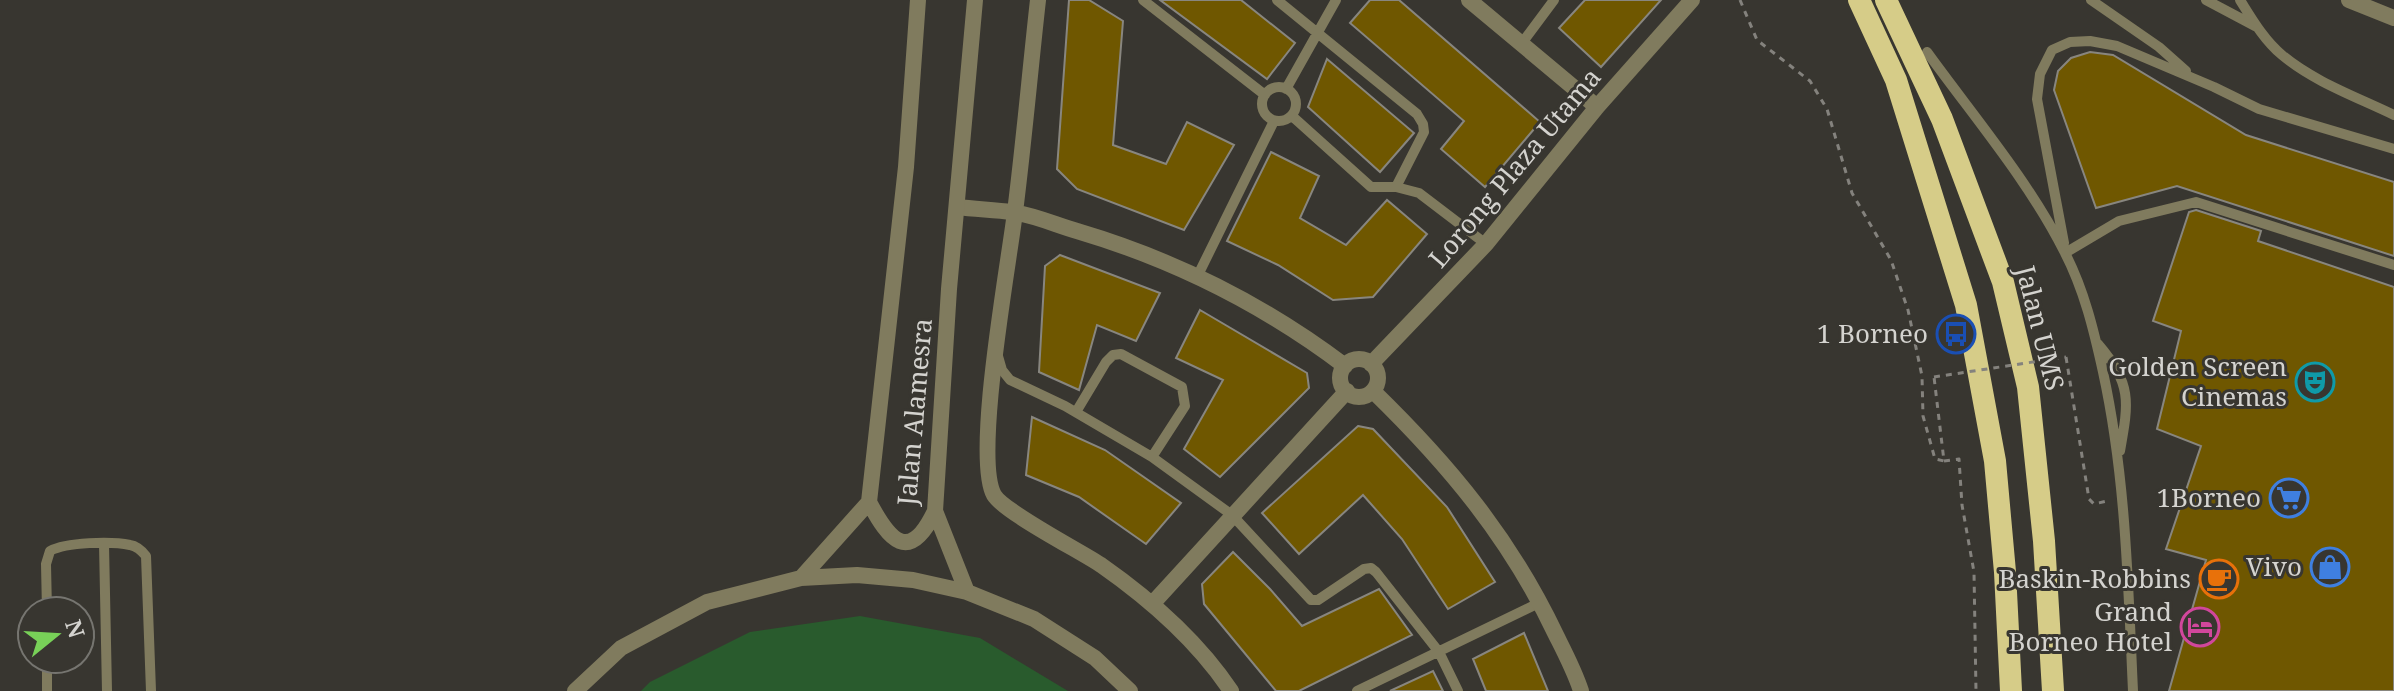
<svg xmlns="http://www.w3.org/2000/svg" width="2394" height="691" viewBox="0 0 2394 691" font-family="'Noto Serif',serif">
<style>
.green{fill:#295b2d}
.building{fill:#6f5700;stroke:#88867f;stroke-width:2}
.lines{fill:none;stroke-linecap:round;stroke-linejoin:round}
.path{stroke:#84827d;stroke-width:3;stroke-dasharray:6 6;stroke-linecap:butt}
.service{stroke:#807b5e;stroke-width:10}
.minor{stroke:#807b5e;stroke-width:16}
.tertiary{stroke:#807b5e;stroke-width:16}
.trunk{stroke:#d6cc88;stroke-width:22}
.path-bridge{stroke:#84827d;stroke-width:3;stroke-dasharray:6 6;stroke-linecap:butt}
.labels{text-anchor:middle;stroke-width:6;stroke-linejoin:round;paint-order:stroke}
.street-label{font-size:26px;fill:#d4d3cf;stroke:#383630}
.poi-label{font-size:26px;fill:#d4d3cf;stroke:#383630;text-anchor:end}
</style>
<rect width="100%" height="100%" fill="#383630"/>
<!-- green -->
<path class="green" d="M860,616l120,22 88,53h-427l9,-9 100,-50z"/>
<!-- building -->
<path class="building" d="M1069,0h20l34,21 -10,124 53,19 21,-42 47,23 -50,85 -107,-41 -20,-20z
M1160,0h81l54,43 -28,36z
M1370,0h29l141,122 -55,65 -44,-38 23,-28 -114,-98z
M1585,0h76l-60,67 -42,-39z
M2090,52l23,3 133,80 148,47v74l-217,-70 -81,22 -42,-118 4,-19 13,-13z
M1327,59l87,74 -34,39 -72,-65z
M1271,152l48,24 -19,42 46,27 41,-45 40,34 -54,63 -40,3 -55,-35 -51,-24z
M2196,210l65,21 -3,10 136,46v404h-225l37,-131 -40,-11 35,-103 -44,-17 24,-98 -28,-10 36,-109z
M1060,255l100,38 -24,48 -39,-16 -18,65 -40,-18 6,-106z
M1200,310l107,63 2,15 -89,89 -36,-28 39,-69 -47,-22z
M1032,417l73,33 76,53 -35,41 -67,-47 -53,-22z
M1358,426l15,3 74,78 48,75 -47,27 -46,-70 -39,-44 -64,59 -37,-41z
M1233,552l37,37 32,37 77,-37 33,46 -113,56h-23l-72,-87 -2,-20z
M1524,633l24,58h-62l-13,-32z
M1433,671l10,20h-53z"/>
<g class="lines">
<!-- path -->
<path class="path" d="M1740,0l17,40 53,41 17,28 25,84 39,67 17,50 14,66 1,40 12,43 9,2 -10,-84
M2066,357l23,142 5,5 13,-3
M1944,461l15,-2 3,46 12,67 2,119"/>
<!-- service -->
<path class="service" d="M1143,0l122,95
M1277,0l140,114 6,10 1,8 -28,55
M2091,0l68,47 27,24
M2206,0l49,26
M2240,0c12,19 24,40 42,55 32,27 75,42 112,60
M1522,43l32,-43
M1927,52c47,65 101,128 137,199 20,38 30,80 39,121 23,105 25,212 30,319
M1262 104a17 17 0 1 1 34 0a17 17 0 1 1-34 0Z
M1286,89l50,-89
M1292,116l79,71h25l23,6 67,51
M2064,243l-27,-144 3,-25 12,-24 18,-8 20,-1 27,5 97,41 45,22 135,40
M2065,253l54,-32 77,-19 198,63
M1198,275l76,-154
M2098,344c34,40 31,57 22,107
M998,356l4,14 8,10 55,26 87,51 80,58 79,85h7l46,-31 7,-1 5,4 63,80 19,39
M1076,412l30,-50 7,-7 8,-1 61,33 3,19 -33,51
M104,544l3,147
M47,611l-1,-47 4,-13c16,-9 62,-10 80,-6 7,1 12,6 16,11l5,135
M47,659v32
M1357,691l184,-89"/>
<!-- minor -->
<path class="minor" d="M1038,0c-8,71 -14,141 -23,212 -6,51 -42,245 -21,283 10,17 86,56 107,70 50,35 96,75 130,126
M1469,0l128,107
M2349,0l45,18
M957,207c18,2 37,3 55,5 22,3 44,13 65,19 98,29 186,73 268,135
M1340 378a19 19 0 1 1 38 0a19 19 0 1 1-38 0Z
M1371,364l115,-120 111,-137 95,-107
M1373,391c76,74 137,147 183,244 9,18 19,37 25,56
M1153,603l194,-212"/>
<!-- tertiary -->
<path class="tertiary" d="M918,0l-12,167 -37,335c20,38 40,63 66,9l14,-222 26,-289
M935,511l32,81
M801,578l68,-76
M575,691l46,-43 86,-46 94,-24 56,-3 56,5 54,12 67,27 61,39 35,33"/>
<!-- trunk -->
<path class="trunk" d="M1859,0l37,80 70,225 29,156 10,111 6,119
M1886,0l56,119 61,163 25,105 16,154 9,150"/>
<!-- path-bridge -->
<path class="path-bridge" d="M1934,377l132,-20"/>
</g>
<!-- icons -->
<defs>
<symbol id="bus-ring" viewBox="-11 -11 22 22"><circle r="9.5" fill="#383630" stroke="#1a4fb4" stroke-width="1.5"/><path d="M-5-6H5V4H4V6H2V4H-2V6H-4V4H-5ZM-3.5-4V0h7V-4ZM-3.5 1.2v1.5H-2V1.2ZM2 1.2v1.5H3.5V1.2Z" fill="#1a4fb4"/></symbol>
<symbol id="theatre-ring" viewBox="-11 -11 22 22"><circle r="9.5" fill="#383630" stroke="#0f9aa8" stroke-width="1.5"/><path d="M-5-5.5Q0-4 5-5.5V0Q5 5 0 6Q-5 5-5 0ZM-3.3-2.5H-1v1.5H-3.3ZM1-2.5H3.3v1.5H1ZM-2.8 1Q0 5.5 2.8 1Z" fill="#0f9aa8"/></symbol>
<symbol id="supermarket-ring" viewBox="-11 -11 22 22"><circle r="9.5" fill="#383630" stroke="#3f7fe0" stroke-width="1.5"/><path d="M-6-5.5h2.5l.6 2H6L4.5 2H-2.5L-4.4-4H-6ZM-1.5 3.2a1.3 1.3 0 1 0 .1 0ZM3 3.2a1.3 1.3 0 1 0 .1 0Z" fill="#3f7fe0"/></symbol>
<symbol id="shop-ring" viewBox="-11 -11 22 22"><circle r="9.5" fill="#383630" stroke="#3f7fe0" stroke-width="1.5"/><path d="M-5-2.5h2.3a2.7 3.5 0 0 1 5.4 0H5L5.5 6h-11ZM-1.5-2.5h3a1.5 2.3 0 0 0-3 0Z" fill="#3f7fe0"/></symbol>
<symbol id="cafe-ring" viewBox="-11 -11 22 22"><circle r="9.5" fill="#383630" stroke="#e8710a" stroke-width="1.5"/><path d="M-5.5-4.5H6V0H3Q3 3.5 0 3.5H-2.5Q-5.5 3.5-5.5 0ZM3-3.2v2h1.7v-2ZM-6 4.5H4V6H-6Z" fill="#e8710a"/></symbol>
<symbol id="hotel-ring" viewBox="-11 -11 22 22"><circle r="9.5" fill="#383630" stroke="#d1479c" stroke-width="1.5"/><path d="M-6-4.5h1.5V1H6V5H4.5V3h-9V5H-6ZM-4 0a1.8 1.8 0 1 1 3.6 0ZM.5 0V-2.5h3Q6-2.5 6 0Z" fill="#d1479c"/></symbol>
</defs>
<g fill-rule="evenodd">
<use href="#bus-ring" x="1934" y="312" width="44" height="44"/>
<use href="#theatre-ring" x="2293" y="360" width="44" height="44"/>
<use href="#supermarket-ring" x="2267" y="476" width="44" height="44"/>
<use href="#shop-ring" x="2308" y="545" width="44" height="44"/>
<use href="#cafe-ring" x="2197" y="557" width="44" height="44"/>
<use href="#hotel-ring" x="2178" y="605" width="44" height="44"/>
</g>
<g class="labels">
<!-- street labels -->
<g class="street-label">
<text transform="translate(1515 168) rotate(-50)" y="9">Lorong Plaza Utama</text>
<text transform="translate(2040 328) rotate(76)" y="9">Jalan UMS</text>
<text transform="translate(915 412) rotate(-85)" y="9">Jalan Alamesra</text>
</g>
<!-- poi labels -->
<g class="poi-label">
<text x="1928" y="343">1 Borneo</text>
<text x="2287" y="376">Golden Screen<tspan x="2287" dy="30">Cinemas</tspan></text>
<text x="2261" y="507">1Borneo</text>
<text x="2302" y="576">Vivo</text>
<text x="2191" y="588">Baskin-Robbins</text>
<text x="2172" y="621">Grand<tspan x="2172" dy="30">Borneo Hotel</tspan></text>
</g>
</g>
<!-- north arrow -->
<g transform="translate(56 635) rotate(72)"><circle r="38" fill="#383630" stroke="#767570" stroke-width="2"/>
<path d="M0-6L14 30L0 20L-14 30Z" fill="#78d158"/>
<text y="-12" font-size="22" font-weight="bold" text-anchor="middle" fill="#d4d3cf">N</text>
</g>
</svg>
